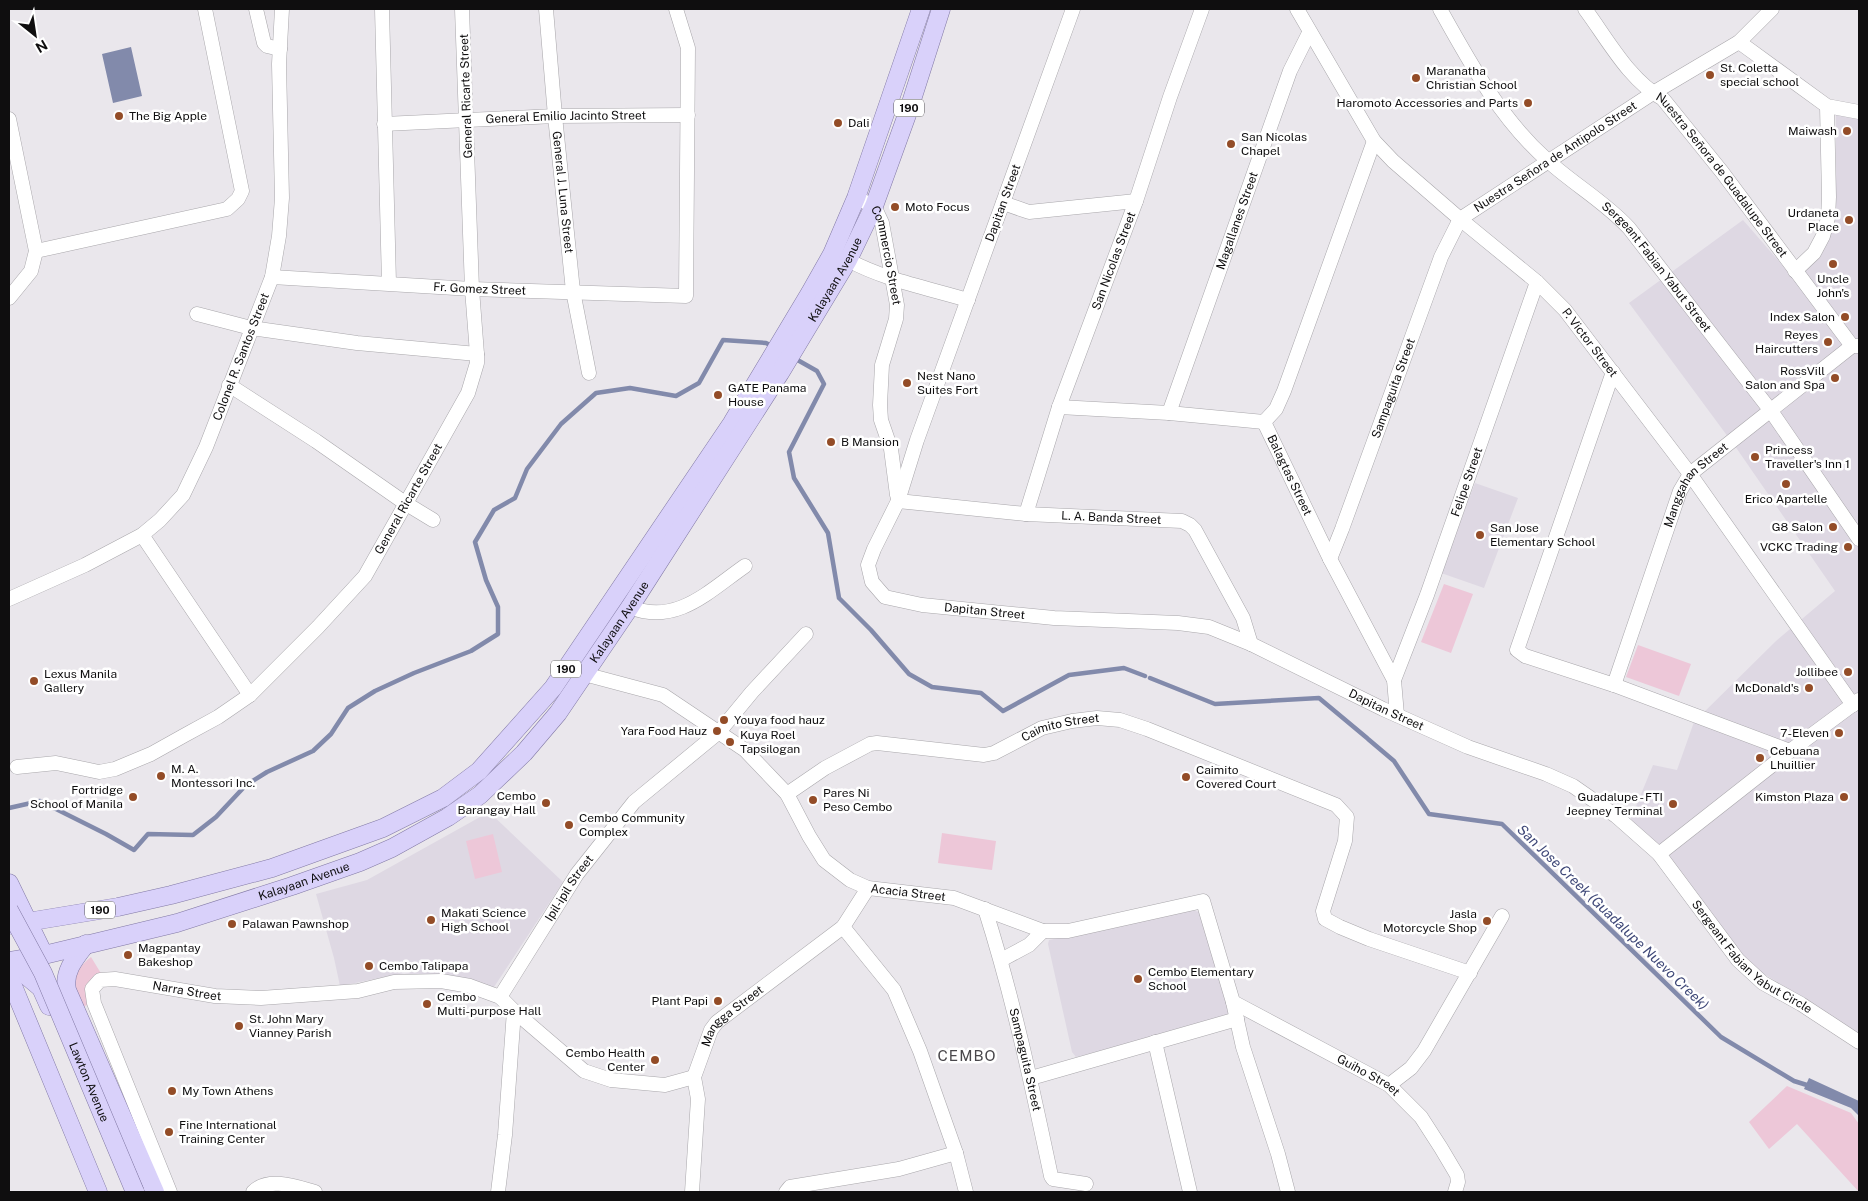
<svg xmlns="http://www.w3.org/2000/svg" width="1868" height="1201" viewBox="0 0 1868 1201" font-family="'Public Sans',sans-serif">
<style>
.built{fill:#ded8e3}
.green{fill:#edc7d8}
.water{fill:#828aab}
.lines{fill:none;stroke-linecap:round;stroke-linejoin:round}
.stream{stroke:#828aab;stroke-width:4.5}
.minor-casing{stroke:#a9a7ab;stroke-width:15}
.major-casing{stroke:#8279a5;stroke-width:19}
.minor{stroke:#fff;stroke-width:14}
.major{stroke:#d9d1fa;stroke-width:18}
.major-bridge-casing{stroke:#8279a5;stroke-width:19;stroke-linecap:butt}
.major-bridge{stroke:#d9d1fa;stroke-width:18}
.poi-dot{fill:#934c27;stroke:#fff;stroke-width:2}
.labels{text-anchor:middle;stroke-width:5;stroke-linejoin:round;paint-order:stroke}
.shield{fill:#fff;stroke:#575657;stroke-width:1}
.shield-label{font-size:11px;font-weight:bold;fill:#0f0e0f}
.poi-label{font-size:12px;fill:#0f0e0f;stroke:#fff;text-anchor:start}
.street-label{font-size:12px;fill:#0f0e0f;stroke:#fff}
.water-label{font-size:14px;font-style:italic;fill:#3f4878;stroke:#fff}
.quarter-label{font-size:15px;letter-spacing:1px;fill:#49474b;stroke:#fff}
</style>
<rect width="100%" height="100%" fill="#eae7ec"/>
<!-- built -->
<path class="built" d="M1836,113l23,2v920l-33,-23 -75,-46 -121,-145 23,-56 24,5 17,-48 82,-81 59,-50 -98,-142 -108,-146 114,-83 47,54 40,-37 6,-62z
M1475,483l43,15 -34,90 -43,-15z
M489,812l74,70 -69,105 -90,-14 -64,13 -6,-28 -18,-64 51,-14z
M1192,910l7,2 32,101 -5,6 -150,38 -4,-5 -24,-108 1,-4z"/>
<!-- green -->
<path class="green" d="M1444,584l29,10 -22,59 -30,-11z
M1638,645l53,19 -12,32 -53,-19z
M942,833l54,8 -4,29 -54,-7z
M493,834l9,38 -27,7 -9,-38z
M91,957l11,18 -11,28 -8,4c-12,-22 -12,-34 8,-50z
M1787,1086l64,27 8,11v68l-62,-68 -28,25 -20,-27z"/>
<!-- water -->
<path class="water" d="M131,47l11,49 -29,7 -11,-49z
M1809,1078l50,23v15l-8,-8 -47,-19z"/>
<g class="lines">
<!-- stream -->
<path class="stream" d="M794,358l23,13 7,13 -35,68 5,26 34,55 11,65 32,32 38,44 23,13 49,6 22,18 66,-36 55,-7 21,8
M1150,678l65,26 104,-6 48,40
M1368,739l26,22 35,53 73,10 219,213 73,44 16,5
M9,808l31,-7 66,33 28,16 14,-16 45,1 23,-18 30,-32 21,-13 46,-21 18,-17 17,-26 27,-17 39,-18 57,-22 27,-17v-27l-12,-27 -11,-38 19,-32 21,-12 12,-29 34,-45 35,-31 34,-5 46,8 23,-13 24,-43 43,3 8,4"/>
<defs>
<g id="minor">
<path d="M256,9l8,34 3,3 13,3"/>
<path d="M382,9l7,274"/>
<path id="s1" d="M546,9l9,107 18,175 16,82"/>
<path id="s2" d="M1073,9l-156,431 -19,61 -24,48 -6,16 4,17 13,15 37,8 132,13 124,5 31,4 42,17 132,65 85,38 78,27 27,12 43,30 43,38 79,106 25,23 38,21 58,38"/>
<path id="s3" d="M1297,9l77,132 19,20 67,58 77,63 28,28 125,164 163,231"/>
<path id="s4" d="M1440,9c30,54 60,109 107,151 26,24 57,41 82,68l142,183 88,128"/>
<path id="s5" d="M1585,9c23,31 44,71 78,90l59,73 130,174"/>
<path d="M1739,42l88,64 32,6"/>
<path d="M9,119l27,132 -5,20 -22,27"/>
<path id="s6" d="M384,124l171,-8 133,-1"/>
<path id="s7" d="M856,198l18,8 8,17 15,82 -1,14 -14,46 -2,40 1,15 10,29 6,46"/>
<path d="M1003,203l26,9 107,-11"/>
<path d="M36,251l191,-42 11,-10 4,-8 -37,-182"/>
<path d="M848,260c37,20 80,28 120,40"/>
<path d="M1795,271l19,-18 9,-17 5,-18 1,-21 -2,-91"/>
<path id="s8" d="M272,277l200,12 214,7 2,-248 -12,-39"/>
<path d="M197,314l54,14 106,15 120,11"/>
<path d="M1613,372l-96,278 8,6 89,29 176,66"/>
<path d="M229,385l87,56 89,62 28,17"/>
<path d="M1059,407l110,6 95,9"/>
<path id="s9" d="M1169,413l121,-342 19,-38"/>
<path id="s10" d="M1264,422l66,137 64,121 3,35"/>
<path d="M1264,422l12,-13 8,-18 90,-250"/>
<path id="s11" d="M898,501l128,13 156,7 8,4 5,5 48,88 8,26"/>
<path id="s12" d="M1026,514l33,-107 77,-206 34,-104 32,-88"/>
<path d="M142,535l108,160"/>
<path id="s13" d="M1330,559l12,-30 99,-272 19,-38 193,-126 86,-51 33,-33"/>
<path id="s14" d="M9,599l76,-34 57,-30 18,-15 23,-25 23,-48 66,-170 7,-41 3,-38 -3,-134 3,-55"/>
<path d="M630,607c46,19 79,-16 115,-41"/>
<path id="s15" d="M584,674l79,21 82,55 42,44 22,42 15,24 26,20 18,8 86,10 89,33h25l135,-30 30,101 10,45 35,107 10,38"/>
<path id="s16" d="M1394,680l33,-85 110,-313"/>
<path id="s17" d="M1614,685l66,-194 10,-17 162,-128h7"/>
<path id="s18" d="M17,767l39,-4 43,9 16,-3 36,-15 34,-19 33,-18 32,-22 68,-68 47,-51 103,-183 9,-30v-9l-5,-65 -10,-280"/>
<path id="s19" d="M787,794l38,-26 45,-24 7,-1 107,12 10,-2 48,-25 30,-7 25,-3 23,2 27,9 189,76 11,12 -2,24 -22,70 2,8 15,8 29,12 101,34"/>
<path d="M1659,854l131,-103 69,-51"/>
<path id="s20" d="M985,909c28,88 47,177 66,267l2,3 33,5"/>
<path d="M843,927l51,63 26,61 36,102 10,39"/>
<path d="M1001,960l28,-15 14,-14"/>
<path id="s21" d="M500,997l77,-123 57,-72 85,-70 33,-40 54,-58"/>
<path id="s22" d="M1233,1002l156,83 32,32 20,31 16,27 1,7 -3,10"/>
<path d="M1155,1042l35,150"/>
<path d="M1031,1078l206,-59"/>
<path d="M1389,1085l22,-17 13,-17 78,-135"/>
<path id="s23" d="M170,1192l-76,-189 -2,-14 8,-9 15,-1 100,17 46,2 97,-7 36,-9 47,-1 29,5 30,11 14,14 70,60 27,9 54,5 29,-8"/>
<path d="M253,1192c15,-16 44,-5 62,0"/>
<path d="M498,1192l7,-57 9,-124"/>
<path id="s24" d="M692,1192l6,-93 -4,-22 17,-47 6,-8 126,-95 25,-39"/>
<path d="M786,1192l4,-5 109,-18 57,-16"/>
</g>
<g id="major">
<path d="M9,883l35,72"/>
<path d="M9,925l109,-18 53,-12 101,-27 111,-40 60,-30 36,-27 74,-83 179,-265 78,-130 22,-39 24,-56 65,-189"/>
<path d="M86,944c-11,14 -23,28 -19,46l88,202"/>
<path id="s25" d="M9,961l35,-6 133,-32 115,-37 68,-24 32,-14 56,-31 32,-22 44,-42 34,-40 72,-106 150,-234 68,-113 26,-54 34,-94 33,-103"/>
<path d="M9,961l32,27 8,18"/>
<path d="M9,964l1,13 3,9 85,206"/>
</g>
</defs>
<!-- minor casing -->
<use href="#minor" class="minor-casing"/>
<!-- major casing -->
<use href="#major" class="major-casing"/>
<!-- minor -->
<use href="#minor" class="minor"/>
<!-- major -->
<use href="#major" class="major"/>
<defs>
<g id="major-bridge">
<path id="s26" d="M9,910l34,63 92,219"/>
</g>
</defs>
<!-- major-bridge casing -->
<use href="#major-bridge" class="major-bridge-casing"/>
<!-- major-bridge -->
<use href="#major-bridge" class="major-bridge"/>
</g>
<!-- markers -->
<g class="poi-dot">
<circle cx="1710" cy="75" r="5"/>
<circle cx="1416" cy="78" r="5"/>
<circle cx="1528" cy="103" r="5"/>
<circle cx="119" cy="116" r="5"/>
<circle cx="838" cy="123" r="5"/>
<circle cx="1847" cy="131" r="5"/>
<circle cx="1231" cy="144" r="5"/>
<circle cx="895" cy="207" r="5"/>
<circle cx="1849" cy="220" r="5"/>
<circle cx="1833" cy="264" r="5"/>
<circle cx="1845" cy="317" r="5"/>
<circle cx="1828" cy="342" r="5"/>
<circle cx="1835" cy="378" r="5"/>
<circle cx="907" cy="383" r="5"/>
<circle cx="718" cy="395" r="5"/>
<circle cx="831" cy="442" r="5"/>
<circle cx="1755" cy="457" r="5"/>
<circle cx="1786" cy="484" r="5"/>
<circle cx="1833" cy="527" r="5"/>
<circle cx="1480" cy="535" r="5"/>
<circle cx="1848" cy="547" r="5"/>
<circle cx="1848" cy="672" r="5"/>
<circle cx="34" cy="681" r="5"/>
<circle cx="1809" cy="688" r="5"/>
<circle cx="724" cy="720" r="5"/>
<circle cx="717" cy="731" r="5"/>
<circle cx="1839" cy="733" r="5"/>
<circle cx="730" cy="742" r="5"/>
<circle cx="1760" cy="758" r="5"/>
<circle cx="161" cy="776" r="5"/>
<circle cx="1186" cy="777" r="5"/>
<circle cx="133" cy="797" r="5"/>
<circle cx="1844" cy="797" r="5"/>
<circle cx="813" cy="800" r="5"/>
<circle cx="546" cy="803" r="5"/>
<circle cx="1673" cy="804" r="5"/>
<circle cx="569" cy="825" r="5"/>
<circle cx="431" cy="920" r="5"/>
<circle cx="1487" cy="921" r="5"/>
<circle cx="232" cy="924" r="5"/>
<circle cx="128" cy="955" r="5"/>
<circle cx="369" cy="966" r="5"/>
<circle cx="1138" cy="979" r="5"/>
<circle cx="718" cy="1001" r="5"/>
<circle cx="427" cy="1004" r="5"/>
<circle cx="239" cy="1026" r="5"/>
<circle cx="655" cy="1060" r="5"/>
<circle cx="172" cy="1091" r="5"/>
<circle cx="169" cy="1132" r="5"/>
</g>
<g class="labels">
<!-- shield labels -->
<g class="shield">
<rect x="894" y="99.5" width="30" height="17" rx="4"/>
<rect x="551" y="660.5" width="30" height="17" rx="4"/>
<rect x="85" y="901.5" width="30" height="17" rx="4"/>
</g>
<g class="shield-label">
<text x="909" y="112">190</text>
<text x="566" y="673">190</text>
<text x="100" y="914">190</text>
</g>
<!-- poi labels -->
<g class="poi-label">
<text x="1720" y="72">St. Coletta<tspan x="1720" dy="14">special school</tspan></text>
<text x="1426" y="75">Maranatha<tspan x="1426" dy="14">Christian School</tspan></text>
<text x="1518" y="107" text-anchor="end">Haromoto Accessories and Parts</text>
<text x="129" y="120">The Big Apple</text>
<text x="848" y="127">Dali</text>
<text x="1837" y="135" text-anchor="end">Maiwash</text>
<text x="1241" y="141">San Nicolas<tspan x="1241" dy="14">Chapel</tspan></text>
<text x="905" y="211">Moto Focus</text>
<text x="1839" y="217" text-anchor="end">Urdaneta<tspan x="1839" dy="14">Place</tspan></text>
<text x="1833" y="283" text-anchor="middle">Uncle<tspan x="1833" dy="14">John's</tspan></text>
<text x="1835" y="321" text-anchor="end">Index Salon</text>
<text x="1818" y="339" text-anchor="end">Reyes<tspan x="1818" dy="14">Haircutters</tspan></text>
<text x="1825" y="375" text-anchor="end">RossVill<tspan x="1825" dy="14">Salon and Spa</tspan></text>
<text x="917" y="380">Nest Nano<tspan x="917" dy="14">Suites Fort</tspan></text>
<text x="728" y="392">GATE Panama<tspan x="728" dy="14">House</tspan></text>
<text x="841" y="446">B Mansion</text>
<text x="1765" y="454">Princess<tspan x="1765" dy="14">Traveller's Inn 1</tspan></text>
<text x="1786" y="503" text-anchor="middle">Erico Apartelle</text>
<text x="1823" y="531" text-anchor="end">G8 Salon</text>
<text x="1490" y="532">San Jose<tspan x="1490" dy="14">Elementary School</tspan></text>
<text x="1838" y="551" text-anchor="end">VCKC Trading</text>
<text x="1838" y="676" text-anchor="end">Jollibee</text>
<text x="44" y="678">Lexus Manila<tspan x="44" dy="14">Gallery</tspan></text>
<text x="1799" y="692" text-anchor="end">McDonald's</text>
<text x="734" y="724">Youya food hauz</text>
<text x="707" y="735" text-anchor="end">Yara Food Hauz</text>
<text x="1829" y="737" text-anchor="end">7-Eleven</text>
<text x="740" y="739">Kuya Roel<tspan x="740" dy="14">Tapsilogan</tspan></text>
<text x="1770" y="755">Cebuana<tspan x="1770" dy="14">Lhuillier</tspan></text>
<text x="171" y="773">M. A.<tspan x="171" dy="14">Montessori Inc.</tspan></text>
<text x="1196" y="774">Caimito<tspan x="1196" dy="14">Covered Court</tspan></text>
<text x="123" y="794" text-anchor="end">Fortridge<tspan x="123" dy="14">School of Manila</tspan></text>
<text x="823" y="797">Pares Ni<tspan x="823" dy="14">Peso Cembo</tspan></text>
<text x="536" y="800" text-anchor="end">Cembo<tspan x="536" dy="14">Barangay Hall</tspan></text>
<text x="1663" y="801" text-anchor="end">Guadalupe - FTI<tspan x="1663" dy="14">Jeepney Terminal</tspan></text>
<text x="1834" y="801" text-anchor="end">Kimston Plaza</text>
<text x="579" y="822">Cembo Community<tspan x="579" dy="14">Complex</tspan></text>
<text x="441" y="917">Makati Science<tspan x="441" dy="14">High School</tspan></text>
<text x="1477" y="918" text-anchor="end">Jasla<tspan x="1477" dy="14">Motorcycle Shop</tspan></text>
<text x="242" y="928">Palawan Pawnshop</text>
<text x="138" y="952">Magpantay<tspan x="138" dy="14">Bakeshop</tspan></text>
<text x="379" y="970">Cembo Talipapa</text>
<text x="1148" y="976">Cembo Elementary<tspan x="1148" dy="14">School</tspan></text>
<text x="437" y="1001">Cembo<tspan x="437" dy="14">Multi-purpose Hall</tspan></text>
<text x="708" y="1005" text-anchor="end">Plant Papi</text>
<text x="249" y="1023">St. John Mary<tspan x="249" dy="14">Vianney Parish</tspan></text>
<text x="645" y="1057" text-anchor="end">Cembo Health<tspan x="645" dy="14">Center</tspan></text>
<text x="182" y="1095">My Town Athens</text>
<text x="179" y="1129">Fine International<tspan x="179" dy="14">Training Center</tspan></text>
</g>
<!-- street labels -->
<g class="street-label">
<text transform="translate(466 96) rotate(-92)" y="4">General Ricarte Street</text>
<text dy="4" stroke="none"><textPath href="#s6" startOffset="182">General Emilio Jacinto Street</textPath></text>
<text dy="4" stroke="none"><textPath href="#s13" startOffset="478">Nuestra Señora de Antipolo Street</textPath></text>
<text dy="4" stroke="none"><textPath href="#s5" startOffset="216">Nuestra Señora de Guadalupe Street</textPath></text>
<text dy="4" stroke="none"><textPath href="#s1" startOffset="184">General J. Luna Street</textPath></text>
<text transform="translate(1003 203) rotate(-70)" y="4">Dapitan Street</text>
<text dy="4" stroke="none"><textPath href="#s9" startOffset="204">Magallanes Street</textPath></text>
<text dy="4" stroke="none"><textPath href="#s7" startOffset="71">Commercio Street</textPath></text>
<text dy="4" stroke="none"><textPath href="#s12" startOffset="268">San Nicolas Street</textPath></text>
<text dy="4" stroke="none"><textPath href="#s4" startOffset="340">Sergeant Fabian Yabut Street</textPath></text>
<text dy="4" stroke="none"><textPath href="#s25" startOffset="1131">Kalayaan Avenue</textPath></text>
<text dy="4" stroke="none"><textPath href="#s8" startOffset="208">Fr. Gomez Street</textPath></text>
<text dy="4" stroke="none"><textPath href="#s3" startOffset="449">P. Victor Street</textPath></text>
<text dy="4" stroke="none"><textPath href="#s14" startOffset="355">Colonel R. Santos Street</textPath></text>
<text dy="4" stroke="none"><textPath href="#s13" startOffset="182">Sampaguita Street</textPath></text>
<text dy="4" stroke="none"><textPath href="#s10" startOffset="59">Balagtas Street</textPath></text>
<text dy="4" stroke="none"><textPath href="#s16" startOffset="211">Felipe Street</textPath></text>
<text dy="4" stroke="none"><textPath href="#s17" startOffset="219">Manggahan Street</textPath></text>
<text dy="4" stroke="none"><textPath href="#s18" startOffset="508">General Ricarte Street</textPath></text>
<text dy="4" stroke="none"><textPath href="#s11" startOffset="214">L. A. Banda Street</textPath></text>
<text dy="4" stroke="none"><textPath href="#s2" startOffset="731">Dapitan Street</textPath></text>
<text dy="4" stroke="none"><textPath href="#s25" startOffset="726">Kalayaan Avenue</textPath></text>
<text dy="4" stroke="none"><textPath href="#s2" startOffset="1152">Dapitan Street</textPath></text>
<text dy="4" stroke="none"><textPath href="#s19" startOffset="294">Caimito Street</textPath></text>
<text dy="4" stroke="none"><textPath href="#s25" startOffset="306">Kalayaan Avenue</textPath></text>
<text dy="4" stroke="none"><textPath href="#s21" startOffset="129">Ipil-ipil Street</textPath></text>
<text dy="4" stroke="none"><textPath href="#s15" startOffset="410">Acacia Street</textPath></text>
<text dy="4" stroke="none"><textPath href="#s2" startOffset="1604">Sergeant Fabian Yabut Circle</textPath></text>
<text dy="4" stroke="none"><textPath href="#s23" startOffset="318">Narra Street</textPath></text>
<text dy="4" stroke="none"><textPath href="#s24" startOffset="190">Mangga Street</textPath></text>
<text dy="4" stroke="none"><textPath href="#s20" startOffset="156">Sampaguita Street</textPath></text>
<text dy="4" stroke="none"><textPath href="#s22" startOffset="154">Guiho Street</textPath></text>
<text dy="4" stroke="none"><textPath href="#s26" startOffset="190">Lawton Avenue</textPath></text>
</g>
<!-- water labels -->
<g class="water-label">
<text transform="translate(1613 917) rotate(44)" y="5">San Jose Creek (Guadalupe Nuevo Creek)</text>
</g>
<!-- quarter labels -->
<g class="quarter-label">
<text x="967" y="1061">CEMBO</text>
</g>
</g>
<!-- border -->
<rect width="1868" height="1201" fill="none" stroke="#0f0e0f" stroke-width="20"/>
<!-- north arrow -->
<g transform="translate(35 35) rotate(150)" stroke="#ffffff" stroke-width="4" paint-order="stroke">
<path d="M0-4L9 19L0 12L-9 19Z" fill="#0f0e0f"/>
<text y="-8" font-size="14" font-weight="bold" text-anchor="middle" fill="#0f0e0f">N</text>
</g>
</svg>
